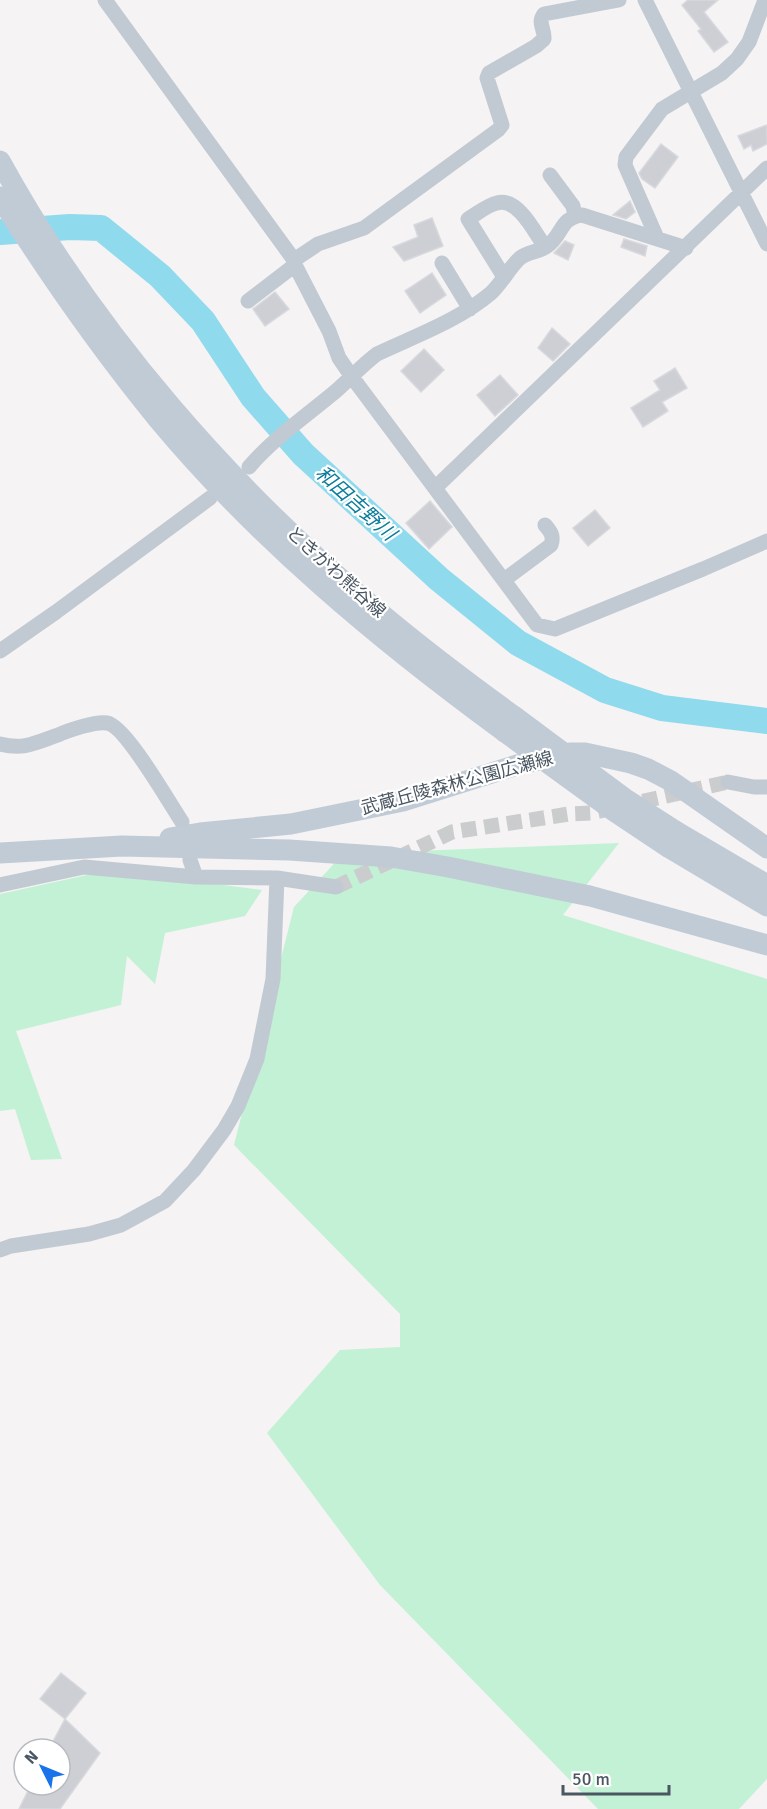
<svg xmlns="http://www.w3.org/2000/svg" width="767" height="1809" viewBox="0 0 767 1809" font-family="Signika,'Noto Sans JP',sans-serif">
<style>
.green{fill:#c3f1d5}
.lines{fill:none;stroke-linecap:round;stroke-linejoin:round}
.river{stroke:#90daee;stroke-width:26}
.building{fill:#cdcfd5;stroke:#d7d9de;stroke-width:1.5}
.minor-tunnel{stroke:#caccce;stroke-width:15;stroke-dasharray:15 8;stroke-linecap:butt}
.minor{stroke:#c1cad2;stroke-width:15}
.secondary{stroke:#c1cbd6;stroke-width:21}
.secondary-bridge{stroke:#c1cbd6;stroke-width:21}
.labels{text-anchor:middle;stroke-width:4.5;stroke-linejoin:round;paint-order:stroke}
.street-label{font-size:18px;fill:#4a5661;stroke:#fff}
.water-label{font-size:20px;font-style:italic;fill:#0c7c9b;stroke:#fff}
</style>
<rect width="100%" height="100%" fill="#f5f3f3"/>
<!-- green -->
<path class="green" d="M619,843l-56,72 204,64v800l-28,30h-141l-218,-224 -113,-152 73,-83 60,-3v-33l-166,-169 60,-238 49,-53z
M110,870l152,20 -17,26 -80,17 -10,51 -28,-28 -6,49 -105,26 46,128 -31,1 -16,-51 -15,2v-217z"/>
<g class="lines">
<!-- river -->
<path class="river" d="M0,232l70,-5 31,1 59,48 43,45 50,76 50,57 136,125 79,64 87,47 57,18 105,13"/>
</g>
<!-- building -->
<path class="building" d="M688,0h30l-14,12 24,30 -14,10 -16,-21 3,-2 -19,-24z
M767,125v19l-14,7 -2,-6 -7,4 -6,-13z
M661,144l17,13 -23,31 -13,-9 -3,-6z
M630,201l5,11 -9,7 -13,-4z
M432,218l11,28 -39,15 -11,-14 25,-10 -4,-12z
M624,239l23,7 -2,10 -24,-9z
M565,241l9,4 -6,15 -14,-7z
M432,273l14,22 -26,18 -15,-22z
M275,292l14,17 -24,17 -12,-17z
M552,328l18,16 -17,17 -15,-13z
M424,349l20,21 -23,22 -20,-21z
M675,368l12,20 -25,14 6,9 -25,16 -12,-19 29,-18 -6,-9z
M500,375l18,20 -23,21 -18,-21z
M430,501l22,26 -23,22 -23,-26z
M595,510l15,18 -22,18 -15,-18z
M61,1673l25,20 -21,26 -25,-20z
M65,1719l35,34 -40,56h-41l12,-24h29v-36h-11z"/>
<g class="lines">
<!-- minor-tunnel -->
<path class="minor-tunnel" d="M336,887l116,-55 117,-18 22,-1 137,-31"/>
<!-- minor -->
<path class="minor" d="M105,0l189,260 1,5 34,66 10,27 13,19 185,248 18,4 148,-60 64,-28
M645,0l122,244
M550,175l23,31 2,10
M657,238l-32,-73 1,-8 36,-48 60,-36 15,-14 12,-17 16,-42
M294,260l24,-16 46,-16 134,-98 4,-5 -15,-47 2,-5 47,-27 8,-7c1,-10 -7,-16 0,-25l75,-14
M442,263l28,46
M504,277l-36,-58c9,-5 19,-14 29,-16 21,-6 38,30 48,44
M248,301l47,-36
M249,467c25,-29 57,-51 87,-76 14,-12 26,-26 41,-37 38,-18 81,-33 114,-61 11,-10 18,-25 29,-35 7,-6 18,-6 26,-11 17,-11 13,-29 36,-32l104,33
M435,488l332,-320
M504,580l47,-35c3,-9 0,-13 -6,-20
M0,651l56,-39 154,-114
M0,744c24,6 35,-1 58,-9 11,-5 38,-14 49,-12 18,2 63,81 75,99
M728,782l26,5h13
M190,860l6,17
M0,885l84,-18 112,10 81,1 59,9
M0,1250l11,-4 78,-12 32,-9 44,-24 29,-31 30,-40 14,-24 19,-47 16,-80 4,-101"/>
<!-- secondary -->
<path class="secondary" d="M0,161c95,173 233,330 385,456 42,35 86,68 130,100
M0,197c49,78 100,151 158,222 100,120 221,221 347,313
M677,832l90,53
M170,838l30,-5 91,-9 112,-23 114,-36 53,-12h15l46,10 17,6 23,12 96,67
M668,847l99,59
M0,853l122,-7 167,4 102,7 57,10 142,29 177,49"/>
<!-- secondary-bridge -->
<path class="secondary-bridge" d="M515,717l109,81 53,34
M505,732l109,79 54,36"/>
</g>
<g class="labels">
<!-- street labels -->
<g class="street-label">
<text transform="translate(336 572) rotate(42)" y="6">ときがわ熊谷線</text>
<text transform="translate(457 783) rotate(-15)" y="6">武蔵丘陵森林公園広瀬線</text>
</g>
<!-- water labels -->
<g class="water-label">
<text transform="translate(356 503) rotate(42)" y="7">和田吉野川</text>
</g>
</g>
<!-- north arrow -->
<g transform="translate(42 1767) rotate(313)"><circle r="28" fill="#ffffff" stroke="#b7bbc0" stroke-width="1.5"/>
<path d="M0-4.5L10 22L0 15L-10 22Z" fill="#1a73e8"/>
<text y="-9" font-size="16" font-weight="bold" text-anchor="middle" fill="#4a5661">N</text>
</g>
<!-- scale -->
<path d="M563 1785v9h106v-9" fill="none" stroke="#4a5661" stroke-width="3"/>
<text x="572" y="1785" font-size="18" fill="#4a5661" stroke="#ffffff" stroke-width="4.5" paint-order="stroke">50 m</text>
</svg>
